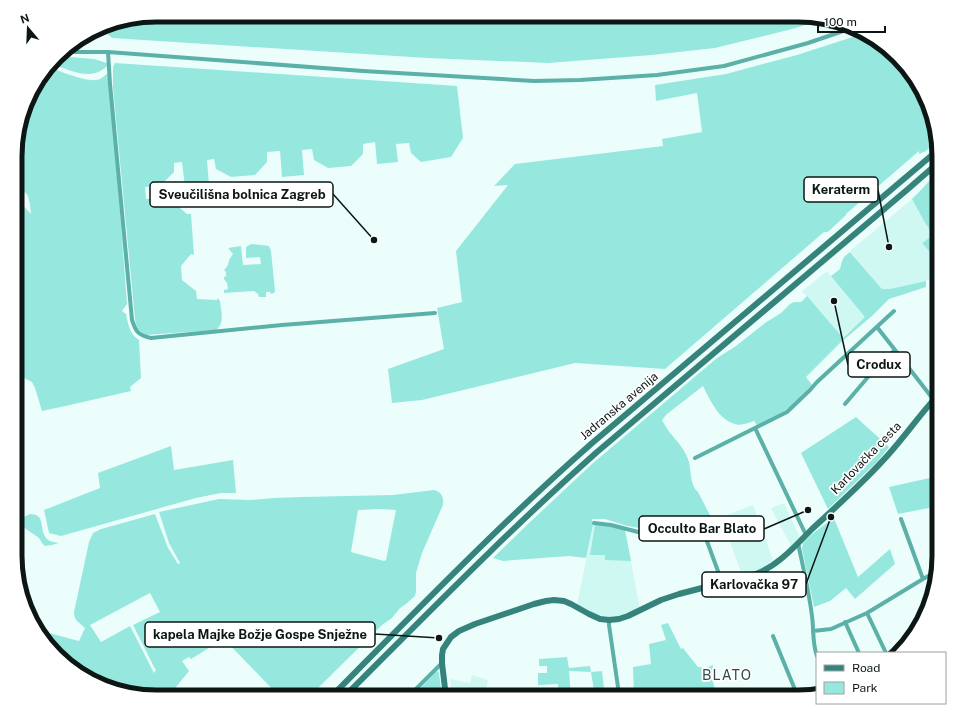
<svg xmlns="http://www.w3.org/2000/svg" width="954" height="712" viewBox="0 0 954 712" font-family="'Public Sans',sans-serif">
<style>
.built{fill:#d0f8f3}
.green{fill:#96e8df;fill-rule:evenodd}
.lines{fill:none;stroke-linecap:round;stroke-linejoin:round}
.street{stroke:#5bb0a7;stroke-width:4}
.secondary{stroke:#36837b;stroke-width:6}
.labels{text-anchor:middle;stroke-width:3.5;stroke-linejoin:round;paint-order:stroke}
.street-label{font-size:12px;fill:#0c1715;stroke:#fff}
.quarter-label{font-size:14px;letter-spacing:1px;fill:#324c49;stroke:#fff}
.rim{fill:none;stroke:#0c1715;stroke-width:5}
.leader{fill:none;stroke:#0c1715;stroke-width:1.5}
.callout-dot{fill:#0c1715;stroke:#fff;stroke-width:1.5}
.callout{fill:#fff;stroke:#0c1715;stroke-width:1.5}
.callout-label{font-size:13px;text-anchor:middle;font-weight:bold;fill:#0c1715}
</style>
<rect width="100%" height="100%" fill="#ecfefb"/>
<!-- built -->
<path class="built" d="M912,199l12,22 9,14 -11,8 17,20v10l-13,8 -36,8h-8l-32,-38z
M827,271l39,46 -24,21 -40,-47z
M784,503l16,34 -9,9 -20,-38z
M753,505l20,55 -9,7 -8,4 -14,4 -21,-58z
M593,525h13l19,5 15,79 -15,7 -23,2 -25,-13z
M472,675l16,5 -3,17h-23l-10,-2 -2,-16 20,4z"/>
<!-- green -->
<path class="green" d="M156,15h651l16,4 -27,9 -81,20 -63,7 -104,8 -121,-5 -315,-20 -12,-10 10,-5z
M865,33l26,17 34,44 11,48 -10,9 -7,3v-3l-73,63v1l-17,16 -2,1h-3l-159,137 -90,-6 -153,37 -30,3 -4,-34 56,-20 -7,-41 25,-6 -6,-51 52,-66 -14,1 21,-22 148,-18 -1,-7 40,-7 -5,-39 -41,8 -1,-16 71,-11 71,-19z
M58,56l36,3 13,4v3c-16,16 -37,4 -55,-2z
M115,63l342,23 6,52 -12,19 -30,5 -10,-9 -2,-10 -13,1 2,18 -21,2 -2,-22 -12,2v10l-12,12 -23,2 -14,-8 -2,-11 -10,1 2,25 -22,2 -2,-26 -13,1v10l-12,13 -24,2 -15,-8 -2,-10 -7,1 2,25 -24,2 -3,-25 -8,1v9l-13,13 -16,2 1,12 26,-2 1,5 14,12h4l3,41 -3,-1 -10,12 1,14 14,11 1,8 20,1 1,-2 2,3c1,10 5,22 -4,29l-70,5c-7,-3 -10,-8 -11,-16l-22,-231v-21z
M49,67c11,4 40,17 51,12 2,-1 5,-4 8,-6l13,151 6,80 -5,7 4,3c2,10 4,21 13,26l2,38 -11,9 1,4 -61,14 -28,6 -7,-23 -3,-6 -16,-8v-176l15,16 -1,-9 -2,-9 -12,-16v-43l18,-51z
M939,171v92l-17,-20 11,-8 -9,-14 -12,-22c10,-9 17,-19 27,-28z
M251,244l11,1 7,1 2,5 4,40 -1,2 -3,1 -1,-2h-4v5h-7l-1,-3 -4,-3 -30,2v-3l4,-1 -1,-6 -3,-4v-2l2,-1v-4l-2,-2 4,-5 1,-5 4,-6 -5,-6 13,-2 2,19 18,-1 -1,-7 -14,1v-11z
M850,252l32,37h8l36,-8v6l-37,12 -17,17 -32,27 -34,34 6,8 -21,21 -8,6 -26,13 -3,-4c-6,2 -13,5 -19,3 -16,-4 -25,-24 -32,-38l-36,28 -5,6c7,15 20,23 26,39 4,11 1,25 10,33l14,27 -16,3 -49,7 -20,-3 -22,-7h-13l1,6 -7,33 -17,-2 -66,5 -10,-3 36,-35 63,-59 73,-62 52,-44 19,-12 29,-23 16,-10 9,-9 4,-2h7l6,-6 36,42 22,-21 -34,-41 9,-7 2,-8 2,-4z
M856,417l33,30 -11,14 -50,48 -27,-56z
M171,446l3,24 59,-10 3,33h-15l-25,5 -135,38 -12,-3 -5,-23 56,-22 -2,-15z
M939,463v43l-41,8 -9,-27 45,-10z
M434,490c8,2 10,8 9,15l-21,48 -6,20v19l-1,4 -9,8 -6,4 -8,10 -10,7 -66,65 -4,7h-32l-56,-58 -33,20 -2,-2 -7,4 7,10 -13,16 -4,10h-25l-45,-11 -39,-24 -25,-32 41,11 6,-13c-6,-6 -11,-7 -11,-16l15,-70 4,-9 8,-4 54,-15 13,34 10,16 2,-1 -11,-20 -10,-31 60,-13 32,1 22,-2 29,-1 91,-2zM379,509l17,1 -10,50 -2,1 -33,-9 7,-42zM150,593l10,19 -27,13 21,42 2,3 -2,3 -24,-47 -29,16 -11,-17z
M30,514c17,0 8,16 17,25 3,3 8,3 12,4l-7,2 -7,1 -3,-3 -3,-5 -20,-14 5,-7z
M833,516l25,61 32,-28 5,15 -40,35 -9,-11 -16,13 -16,6 -12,-58 1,-6 8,-8 17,-13z
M595,525h11l19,5 6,31 -26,-1v-5h-15z
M668,623l13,26 2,-1 15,19 8,1 7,-3 -1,13 5,19h-83l-1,-30 18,-3 -2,-20 17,-4 -5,-15z
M567,657l2,11 21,-2 1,6 11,-1 3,26h-10l-4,-25 -22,-1 2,26h-13v-13l-20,1v-12h9v-7h-8v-7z
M438,671l1,2 3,24h-22l-4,-4 19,-20z"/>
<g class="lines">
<!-- street -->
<path class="street" d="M62,52h46l255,19 171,10 46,-1 77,-5 67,-9 84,-23 47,-16
M108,52l2,32 22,236c4,12 6,15 19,18l131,-13 153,-12
M877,327l18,23 38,49
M845,404l29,-34 21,-20
M755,428l51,107
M695,458l92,-46 23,-22 7,-8 77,-71
M901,519l22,60
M594,523l17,2 27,7 63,-7 21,57
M798,543c5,24 11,49 14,73 2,14 0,27 5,40
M867,613l19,40
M609,620v5l10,69 2,3
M845,622l14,31
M813,631l18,-2 36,-16 56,-34 14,-8
M773,636l25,61
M408,697l34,-34"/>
<!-- secondary -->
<path class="secondary" d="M331,697c85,-86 169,-173 260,-253l347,-294
M344,697c83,-83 165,-167 253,-245l311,-263 31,-27
M446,697l-4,-34v-8l1,-6 8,-12 8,-6 16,-7 59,-20 12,-3 8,-1 10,1 7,3 18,10 11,5 9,1 10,-1 9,-3 33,-16 18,-6 77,-20c23,-9 39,-28 56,-45 26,-24 53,-48 76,-74 18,-20 33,-42 51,-61"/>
</g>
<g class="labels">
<!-- street labels -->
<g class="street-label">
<text transform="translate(619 406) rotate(-40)" y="4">Jadranska avenija</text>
<text transform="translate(866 458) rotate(-46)" y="4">Karlovačka cesta</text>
</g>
<!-- quarter labels -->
<g class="quarter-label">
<text x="727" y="680">BLATO</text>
</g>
</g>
<!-- crop -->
<path d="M0 0H954V712H0ZM156 22H798A134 134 0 0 1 932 156V556A134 134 0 0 1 798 690H156A134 134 0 0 1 22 556V156A134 134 0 0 1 156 22Z" fill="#fff" fill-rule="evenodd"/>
<path class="rim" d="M156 22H798A134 134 0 0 1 932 156V556A134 134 0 0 1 798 690H156A134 134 0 0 1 22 556V156A134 134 0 0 1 156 22Z"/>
<!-- callouts -->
<path class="leader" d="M889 247L878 190M374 240L333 194M834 301L848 365M808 510L764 529M831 517L806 584M439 638L375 634"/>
<g class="callout-dot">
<circle cx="889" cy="247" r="4"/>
<circle cx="374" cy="240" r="4"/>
<circle cx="834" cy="301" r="4"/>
<circle cx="808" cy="510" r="4"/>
<circle cx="831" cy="517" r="4"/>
<circle cx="439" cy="638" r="4"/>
</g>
<g class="callout">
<rect x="804" y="177" width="74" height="25" rx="4"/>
<rect x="150" y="182" width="183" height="25" rx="4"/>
<rect x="848" y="352" width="62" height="25" rx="4"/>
<rect x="639" y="516" width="125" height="25" rx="4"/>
<rect x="702" y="572" width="104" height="25" rx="4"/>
<rect x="145" y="622" width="230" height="25" rx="4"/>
</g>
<g class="callout-label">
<text x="841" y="194">Keraterm</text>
<text x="242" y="199">Sveučilišna bolnica Zagreb</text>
<text x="879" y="369">Crodux</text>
<text x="702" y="533">Occulto Bar Blato</text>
<text x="754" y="589">Karlovačka 97</text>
<text x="260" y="639">kapela Majke Božje Gospe Snježne</text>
</g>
<!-- legend -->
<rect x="816" y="652" width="130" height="52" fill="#ffffff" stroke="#9ea2a1"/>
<rect x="824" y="665" width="20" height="6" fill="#36837b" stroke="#9ea2a1"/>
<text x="852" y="672" font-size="12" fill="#0c1715">Road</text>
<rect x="824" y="682" width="20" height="12" fill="#96e8df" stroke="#9ea2a1"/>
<text x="852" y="692" font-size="12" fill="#0c1715">Park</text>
<!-- north arrow -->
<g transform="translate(28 28) rotate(341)" stroke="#ffffff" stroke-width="3" paint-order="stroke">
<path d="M0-3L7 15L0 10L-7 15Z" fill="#0c1715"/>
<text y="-6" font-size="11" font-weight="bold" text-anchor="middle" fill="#0c1715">N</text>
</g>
<!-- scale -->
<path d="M818 26v6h67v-6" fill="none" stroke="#0c1715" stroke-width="2"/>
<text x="824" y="26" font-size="12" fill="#0c1715" stroke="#ffffff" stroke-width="3" paint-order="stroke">100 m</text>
</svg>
